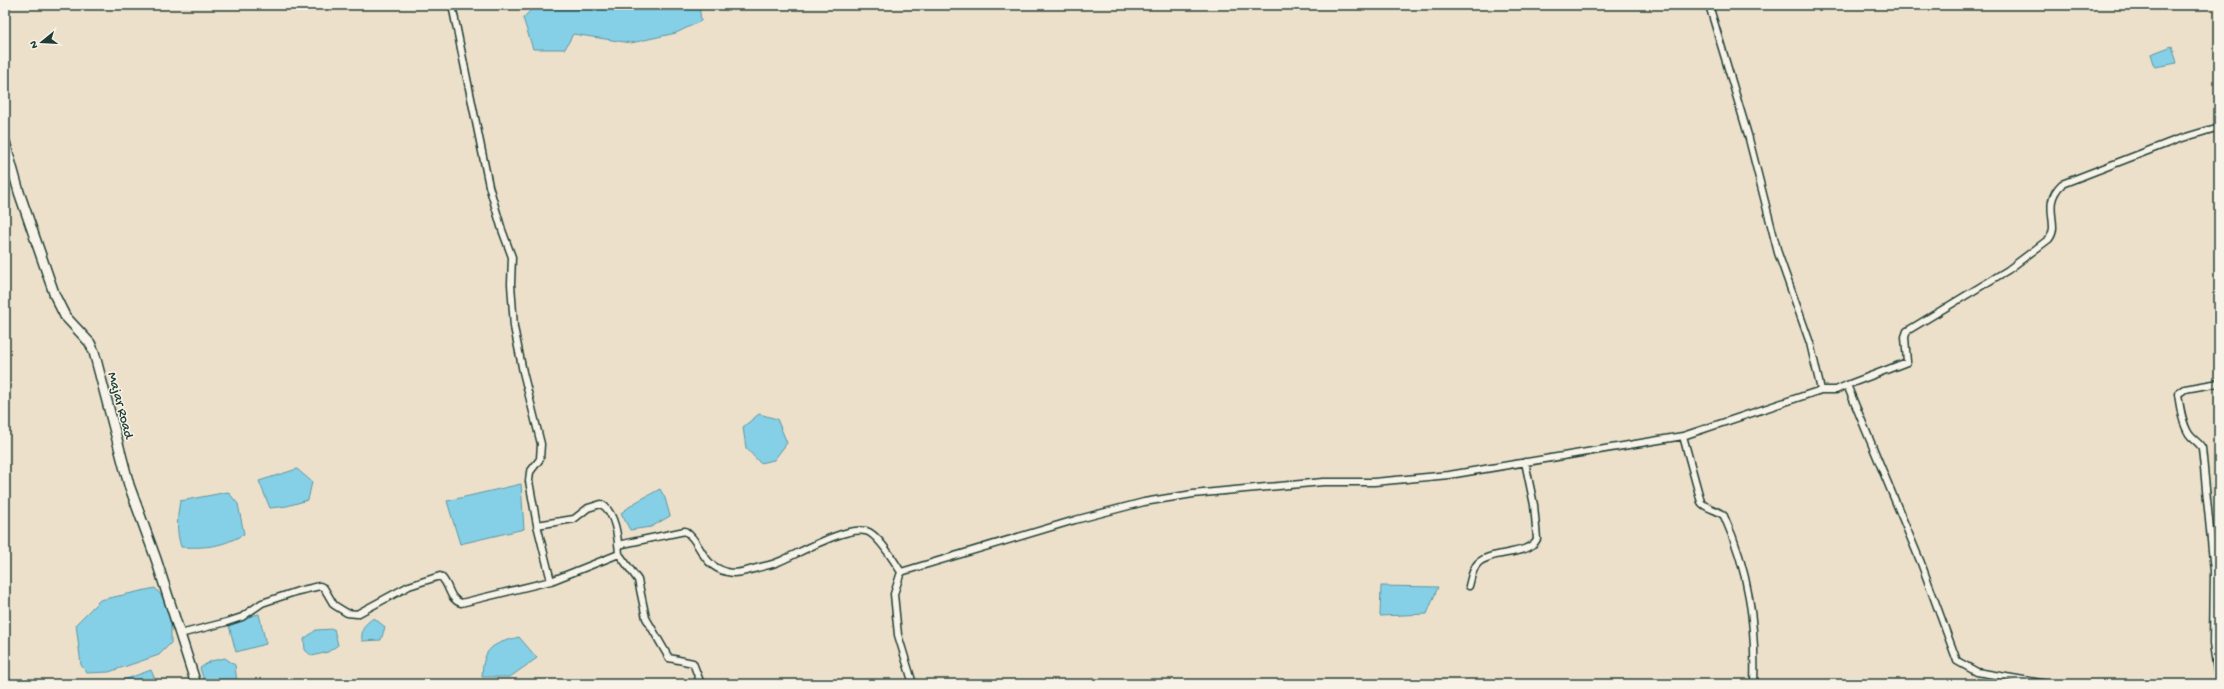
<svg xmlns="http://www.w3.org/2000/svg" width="2224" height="689" viewBox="0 0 2224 689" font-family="'Gochi Hand',sans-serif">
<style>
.water{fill:#86d0e7;stroke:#5d959f}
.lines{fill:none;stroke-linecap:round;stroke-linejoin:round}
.minor-casing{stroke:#1f3d34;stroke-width:9}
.secondary-casing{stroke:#1f3d34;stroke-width:12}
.minor{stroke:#f7f3e8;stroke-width:6}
.secondary{stroke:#f7f3e8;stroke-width:9}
.labels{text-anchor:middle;stroke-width:3;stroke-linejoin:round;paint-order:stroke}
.street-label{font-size:14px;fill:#1f3d34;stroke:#f7f3e8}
</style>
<rect width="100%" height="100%" fill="#ede0cb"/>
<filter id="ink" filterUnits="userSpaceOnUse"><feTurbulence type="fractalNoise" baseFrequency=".025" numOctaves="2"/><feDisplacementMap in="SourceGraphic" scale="8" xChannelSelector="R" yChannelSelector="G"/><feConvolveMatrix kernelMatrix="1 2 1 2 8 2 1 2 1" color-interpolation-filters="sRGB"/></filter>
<g filter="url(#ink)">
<!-- water -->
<path class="water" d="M536,5h163l2,16 -25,12 -45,10 -58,-9 -8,15h-32l-10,-31z
M2172,46l5,17 -22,4 -4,-13z
M759,414l18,5 10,24 -13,17 -14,3 -14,-15 -3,-21z
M297,469l15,13 -4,18 -21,6 -17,2 -11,-27z
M521,484l3,45 -64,15 -13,-43z
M660,489l5,9 5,18 -19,11 -21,3 -9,-17 15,-11z
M228,492l10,12 6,30c-22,13 -38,14 -63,13 -5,-16 -4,-30 -1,-46z
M1381,586l57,1 -11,27 -47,2z
M155,588l11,13 5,23v19l-12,12 -50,17 -22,1 -6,-8 -5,-41 24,-24z
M259,614l7,30 -30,8 -8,-30z
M374,618l11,9 -4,13 -19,1c-1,-12 2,-17 12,-23z
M334,629l4,16 -10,7 -16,4 -7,-6 -1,-11 12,-9z
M519,637l18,21 -27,19h-28c1,-30 10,-33 37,-40z
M225,658l10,7 2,19h-32l-5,-16 11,-7z
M151,670l6,14h-44l5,-2z"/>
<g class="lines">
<defs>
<path id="minor" d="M452,5l37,181 13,44 10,27 -1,27 3,43 9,45 18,72 -1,15 -10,13 -1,9 8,44 14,56 68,-27 19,26 8,38 23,40 24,5 8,21
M1709,5l39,130 30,118 32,90 11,47h15l11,-5 74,178 36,98 20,11 70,12
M1847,385l60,-23 -2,-25 2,-6 101,-61 41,-31c12,-15 -9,-34 13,-55l114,-44 43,-13
M1683,436l18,66c4,7 17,7 23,14 25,55 32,108 30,168
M537,525l37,-6 14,-11 13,-4c15,8 17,35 18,50
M618,545l67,-14c17,11 15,34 42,41 10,3 21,-2 30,-4 7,-2 14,-3 21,-6 20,-8 67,-36 88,-31 12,3 28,30 35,41l174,-52 69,-18 49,-8 52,-5 78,-7h51l75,-7 234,-39 138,-46
M901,572l-7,22 4,41 15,49
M1469,586c2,-7 3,-17 9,-23 14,-13 51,-7 59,-24l-3,-34 -9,-43
M180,634l47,-12 15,-5 20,-14 36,-12 22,-5 4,2 10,17 13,8 10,1 52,-28 31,-10c10,7 8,23 21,27l90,-22
M2219,684l-6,-40 1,-73 -12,-123c-3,-6 -9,-8 -13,-14 -7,-11 -9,-27 -11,-40l7,-5 34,-6"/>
<path id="secondary" d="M5,142l14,50 36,104 10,20 25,27 4,9 35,133 27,74 40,125"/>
</defs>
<!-- minor casing -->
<use href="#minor" class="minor-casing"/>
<!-- secondary casing -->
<use href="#secondary" class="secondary-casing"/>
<!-- minor -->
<use href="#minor" class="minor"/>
<!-- secondary -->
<use href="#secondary" class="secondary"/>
</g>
</g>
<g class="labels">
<!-- street labels -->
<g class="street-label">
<text transform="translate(122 405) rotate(75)" y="5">Majar Road</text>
</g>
</g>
<!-- margin -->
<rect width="2224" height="689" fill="none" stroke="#f7f3e8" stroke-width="20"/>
<rect x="10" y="10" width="2204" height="669" fill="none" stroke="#1f3d34" stroke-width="1.5" filter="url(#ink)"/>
<!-- north arrow -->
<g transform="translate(42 42) rotate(252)" stroke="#f7f3e8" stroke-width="3" paint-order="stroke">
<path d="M0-3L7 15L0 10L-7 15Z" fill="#1f3d34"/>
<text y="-6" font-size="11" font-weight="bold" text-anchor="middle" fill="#1f3d34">N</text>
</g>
</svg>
